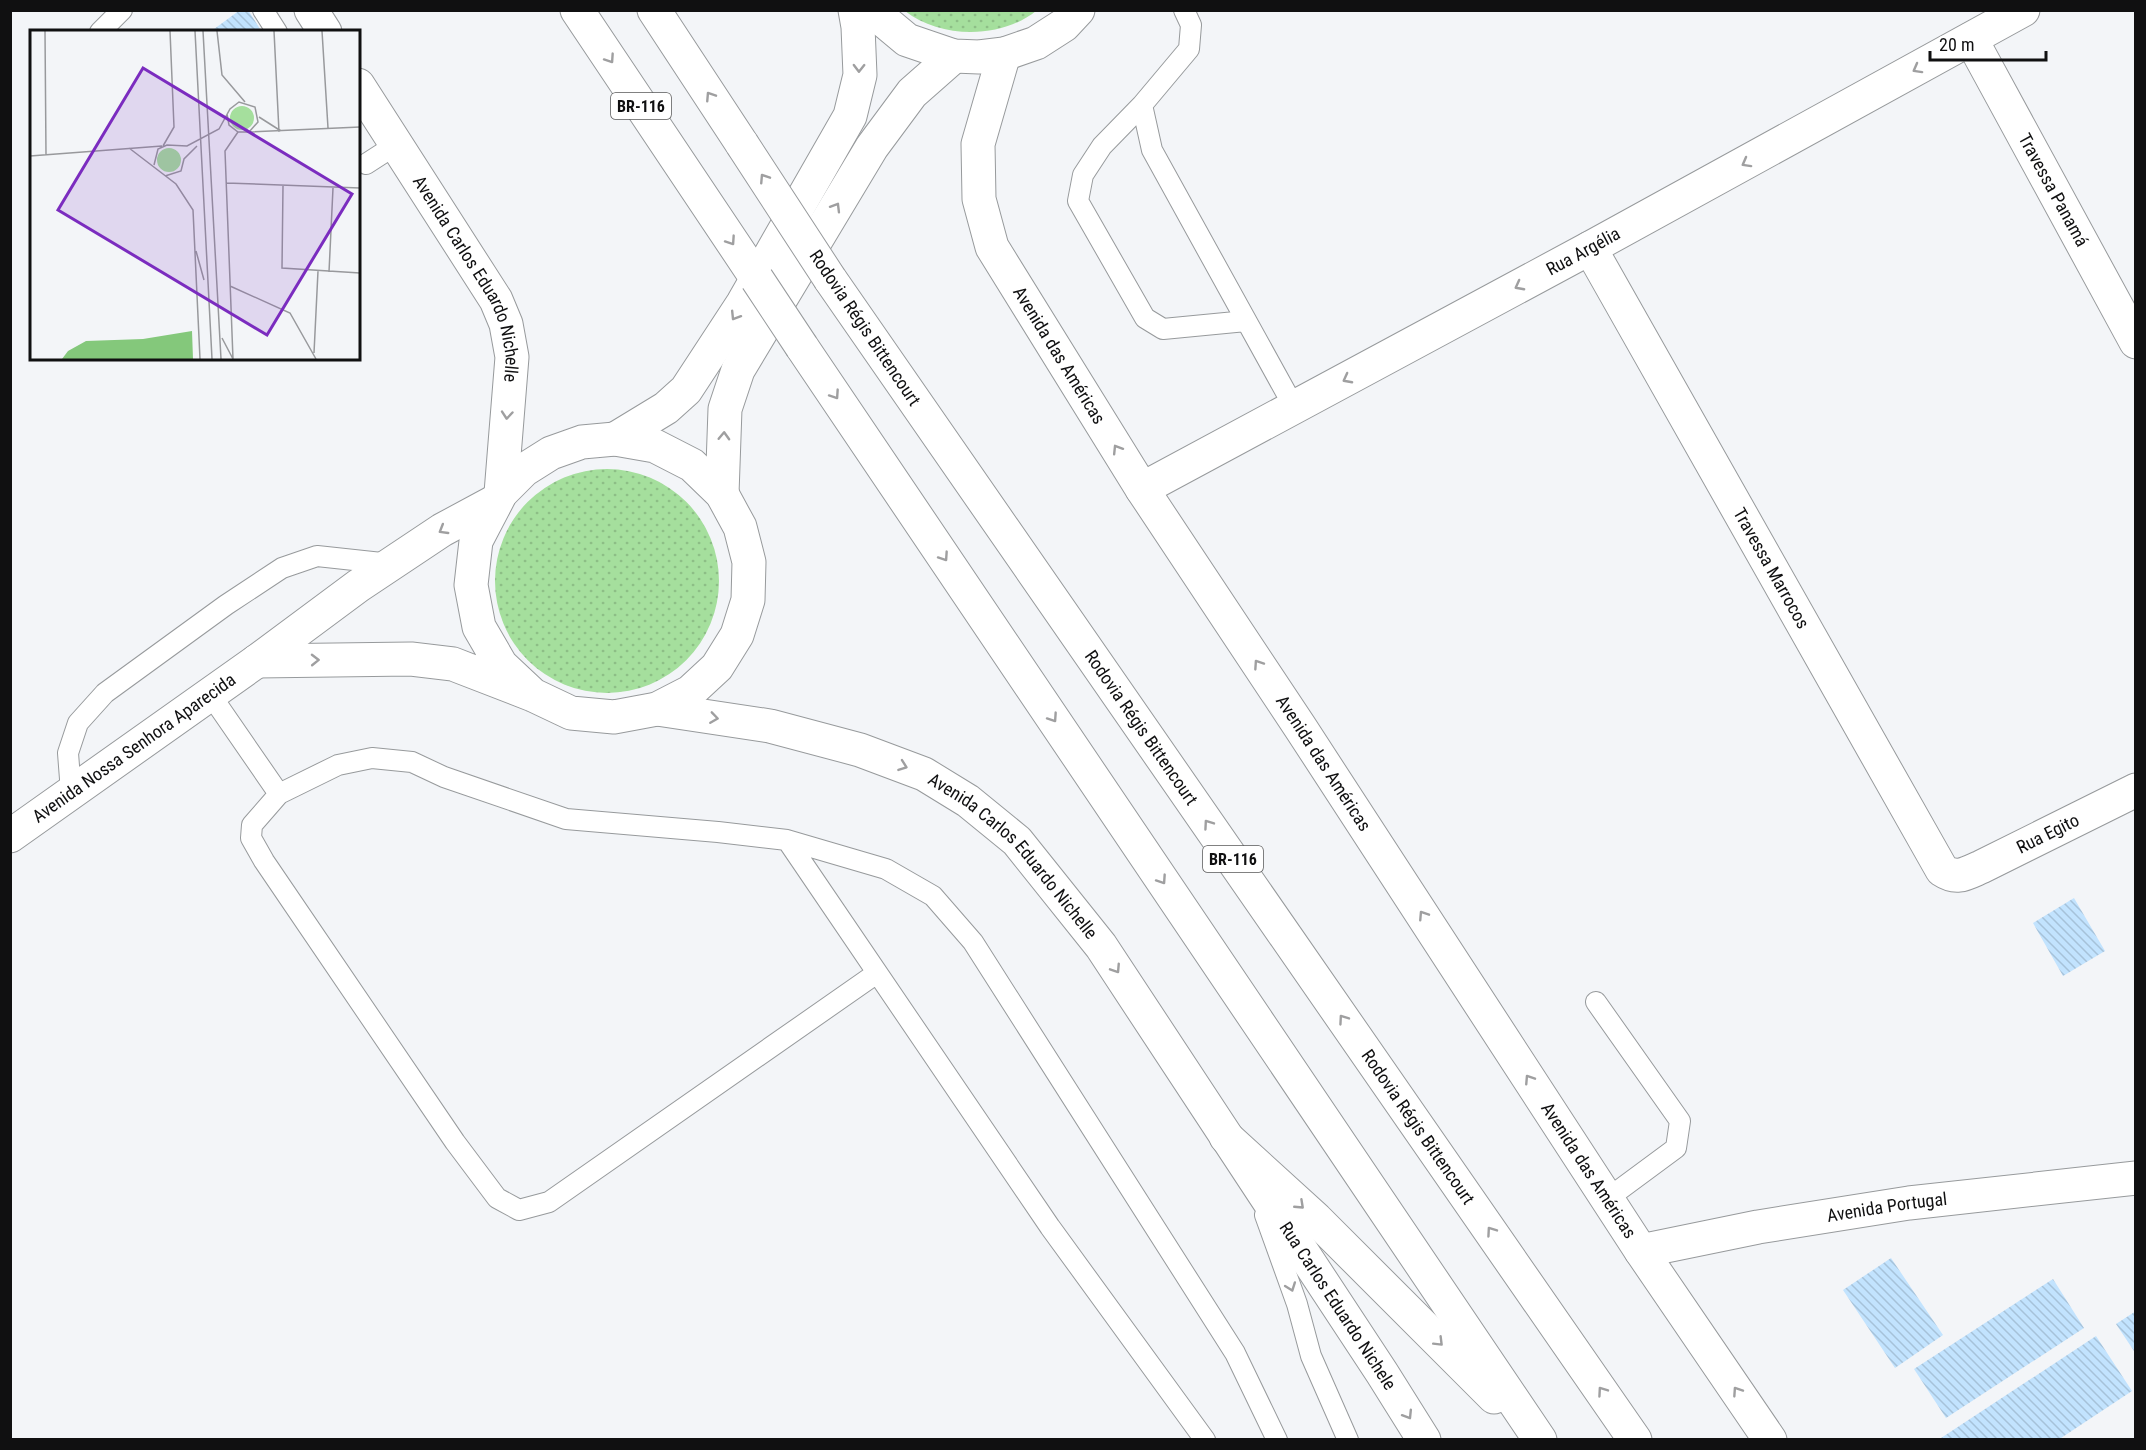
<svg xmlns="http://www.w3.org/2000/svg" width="2146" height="1450" viewBox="0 0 2146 1450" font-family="'Roboto Condensed',sans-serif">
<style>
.grass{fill:url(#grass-dots)}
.building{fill:url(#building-back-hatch)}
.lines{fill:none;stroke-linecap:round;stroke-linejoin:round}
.lane-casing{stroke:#979a9c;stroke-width:22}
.street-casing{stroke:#979a9c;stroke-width:35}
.secondary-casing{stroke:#979a9c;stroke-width:35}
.highway-casing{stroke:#979a9c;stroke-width:35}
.lane{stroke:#fff;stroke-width:20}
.street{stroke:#fff;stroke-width:33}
.secondary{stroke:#fff;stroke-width:33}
.highway{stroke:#fff;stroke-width:33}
.highway-bridge-casing{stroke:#979a9c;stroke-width:35;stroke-linecap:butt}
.highway-bridge{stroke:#fff;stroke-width:33}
.oneway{stroke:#9f9fa0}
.labels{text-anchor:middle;stroke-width:4.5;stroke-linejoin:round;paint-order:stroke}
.shield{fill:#fff;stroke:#585858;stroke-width:1.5}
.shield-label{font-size:16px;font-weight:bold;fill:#101011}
.street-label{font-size:18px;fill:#101011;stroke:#fff}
.inset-road{fill:none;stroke:#98999c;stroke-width:1.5}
.view{fill:#7b2cbf;fill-opacity:0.15;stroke:#7b2cbf;stroke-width:3}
.inset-edge{fill:none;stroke:#101011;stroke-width:3}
</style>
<defs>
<pattern id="grass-dots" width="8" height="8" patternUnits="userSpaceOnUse" patternTransform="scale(1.5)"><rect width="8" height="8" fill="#a5df9d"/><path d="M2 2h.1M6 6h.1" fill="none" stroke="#8dbe86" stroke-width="1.8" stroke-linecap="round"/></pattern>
<pattern id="building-back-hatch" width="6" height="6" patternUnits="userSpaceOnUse" patternTransform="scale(1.5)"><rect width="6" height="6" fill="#c2e3fe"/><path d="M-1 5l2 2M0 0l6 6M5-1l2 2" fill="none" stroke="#a6c2d9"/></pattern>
</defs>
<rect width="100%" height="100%" fill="#f3f5f8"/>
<!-- grass -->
<path class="grass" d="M905,11h131c-35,28 -95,28 -131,0z
M495 581a112 112 0 1 1 224 0a112 112 0 1 1-224 0Z"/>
<!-- building -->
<path class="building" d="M240,10h8l14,22h-52z
M2074,898l31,53 -42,25 -30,-53z
M1891,1258l52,77 -48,33 -52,-78z
M2053,1279l31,49 -138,90 -32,-49z
M2136,1311v43l-20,-30z
M2096,1336l36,55 -74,49h-120z"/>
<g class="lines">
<defs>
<path id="lane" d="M263,10l14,22
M1184,10l7,15 -2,24 -47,56 10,45 142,257
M100,32l22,-22
M1142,105l-40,41 -19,29 -5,26 67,117 18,11 83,-8
M366,164l31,-20
M210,694l69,100
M71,792l-3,-39 10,-30 27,-30 121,-88 56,-37 35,-12 74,8
M787,840l263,387 155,213
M877,973l-328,229 -30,8 -22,-12 -42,-56 -191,-281 -13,-23 1,-13 27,-31 59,-29 34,-7 40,4 32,15 122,42 152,13 69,8 99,29 47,27 40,46 262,411 42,87
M1596,1002l84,119 -4,27 -69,51
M1265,1215l32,89 14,52 37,84"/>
<g id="street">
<path id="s1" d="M1971,39l165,303"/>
<path id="s2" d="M1590,248l352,622c15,10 23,4 39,-3l155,-77"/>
<path id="s3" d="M1142,489l448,-241 433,-238"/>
</g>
<g id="secondary">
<path d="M311,10l14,22"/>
<path d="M871,10l36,30 47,16 25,1 25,-3 32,-11 28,-18 14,-15"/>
<path id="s4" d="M1004,54l-26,90 1,55 13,48 150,242 158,238 341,524 129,189"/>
<path id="s5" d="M358,85l138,215 10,24 6,33 -11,136"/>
<path d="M615,439l51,-31 20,-18 57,-87 107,-187 10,-41 -2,-48 -3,-17"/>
<path d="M722,494l3,-85 13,-39 134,-223 40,-54 42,-37"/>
<path d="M257,661l154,-2 42,5 80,31 38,18 43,4 43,-8 33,-17 27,-25 20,-32 11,-35 1,-38 -9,-35 -18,-33 -30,-29 -37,-19 -40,-7 -33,3 -31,11 -27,17 -23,23 -25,48 -5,44 8,42 22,38 32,30"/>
<path id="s6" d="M657,709l113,17 90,24 64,24 44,27 49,40 84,105 281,427 42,67"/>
<path id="s7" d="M10,836l247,-175 101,-75 84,-56 52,-28"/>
<path id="s8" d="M1641,1251l117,-24 151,-24 227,-25"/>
</g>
<g id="highway">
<path d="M577,10l180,269"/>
<path d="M654,10l88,134"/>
<path id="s9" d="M830,279l805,1161"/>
<path d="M802,347l738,1093"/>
<path d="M1226,1137l90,82 178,178"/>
</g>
</defs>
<!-- lane casing -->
<use href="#lane" class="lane-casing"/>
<!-- street casing -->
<use href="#street" class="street-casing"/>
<!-- secondary casing -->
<use href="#secondary" class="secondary-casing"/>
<!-- highway casing -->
<use href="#highway" class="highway-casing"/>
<!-- lane -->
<use href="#lane" class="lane"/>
<!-- street -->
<use href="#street" class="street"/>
<!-- secondary -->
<use href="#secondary" class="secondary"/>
<!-- highway -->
<use href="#highway" class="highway"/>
<defs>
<path id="highway-bridge" d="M742,144l88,135
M757,279l45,68"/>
</defs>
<!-- highway-bridge casing -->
<use href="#highway-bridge" class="highway-bridge-casing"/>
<!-- highway-bridge -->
<use href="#highway-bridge" class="highway-bridge"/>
</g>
<!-- one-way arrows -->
<defs><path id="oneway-chevron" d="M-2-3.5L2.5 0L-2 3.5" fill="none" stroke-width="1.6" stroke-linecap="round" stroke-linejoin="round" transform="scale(1.5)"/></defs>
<g class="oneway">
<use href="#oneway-chevron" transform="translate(610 59) rotate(56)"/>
<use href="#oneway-chevron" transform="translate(859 68) rotate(91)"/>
<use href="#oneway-chevron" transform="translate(1917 69) rotate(151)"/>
<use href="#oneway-chevron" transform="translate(710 96) rotate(-123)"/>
<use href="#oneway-chevron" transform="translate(1746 163) rotate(151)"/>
<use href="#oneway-chevron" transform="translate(764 178) rotate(-123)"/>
<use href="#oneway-chevron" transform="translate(836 207) rotate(-59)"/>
<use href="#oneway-chevron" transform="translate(731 241) rotate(56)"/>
<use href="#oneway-chevron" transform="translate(1519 286) rotate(152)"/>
<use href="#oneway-chevron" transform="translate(735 316) rotate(122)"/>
<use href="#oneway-chevron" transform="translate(1347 379) rotate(152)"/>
<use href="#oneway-chevron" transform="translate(835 395) rotate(56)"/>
<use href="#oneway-chevron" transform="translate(507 415) rotate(95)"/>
<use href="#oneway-chevron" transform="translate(724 436) rotate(-88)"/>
<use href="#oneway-chevron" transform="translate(1117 449) rotate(-122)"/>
<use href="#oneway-chevron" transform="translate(443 530) rotate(149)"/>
<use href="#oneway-chevron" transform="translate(944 557) rotate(56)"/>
<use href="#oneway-chevron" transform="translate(315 660) rotate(-1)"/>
<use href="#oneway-chevron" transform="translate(1258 664) rotate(-124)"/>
<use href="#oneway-chevron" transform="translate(714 718) rotate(8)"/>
<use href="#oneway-chevron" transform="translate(1053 718) rotate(56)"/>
<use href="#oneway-chevron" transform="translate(903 766) rotate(20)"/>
<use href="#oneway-chevron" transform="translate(1208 824) rotate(-125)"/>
<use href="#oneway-chevron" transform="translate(1162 880) rotate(56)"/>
<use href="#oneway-chevron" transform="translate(1423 915) rotate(-123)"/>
<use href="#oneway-chevron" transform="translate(1116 969) rotate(57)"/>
<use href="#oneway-chevron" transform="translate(1343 1019) rotate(-125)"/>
<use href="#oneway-chevron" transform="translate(1529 1079) rotate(-123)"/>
<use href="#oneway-chevron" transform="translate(1300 1205) rotate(43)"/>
<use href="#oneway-chevron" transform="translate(1491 1231) rotate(-125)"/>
<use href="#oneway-chevron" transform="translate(1291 1287) rotate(70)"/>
<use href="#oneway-chevron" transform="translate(1439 1342) rotate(45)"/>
<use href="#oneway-chevron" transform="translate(1602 1391) rotate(-125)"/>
<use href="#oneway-chevron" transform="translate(1737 1391) rotate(-124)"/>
<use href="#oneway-chevron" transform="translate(1408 1415) rotate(58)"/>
</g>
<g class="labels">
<!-- shield labels -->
<g class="shield">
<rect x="611" y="93" width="60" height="26" rx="4.5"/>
<rect x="1203" y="846" width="60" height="26" rx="4.5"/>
</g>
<g class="shield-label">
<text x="641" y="112">BR-116</text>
<text x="1233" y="865">BR-116</text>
</g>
<!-- street labels -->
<g class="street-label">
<text dy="6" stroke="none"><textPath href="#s1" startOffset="172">Travessa Panamá</textPath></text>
<text dy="6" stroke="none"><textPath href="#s3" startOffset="501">Rua Argélia</textPath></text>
<text dy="6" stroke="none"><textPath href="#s5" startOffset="225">Avenida Carlos Eduardo Nichelle</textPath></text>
<text transform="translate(865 328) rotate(56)" y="6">Rodovia Régis Bittencourt</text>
<text dy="6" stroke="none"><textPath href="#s4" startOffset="326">Avenida das Américas</textPath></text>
<text dy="6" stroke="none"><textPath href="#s2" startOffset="368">Travessa Marrocos</textPath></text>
<text dy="6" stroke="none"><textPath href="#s9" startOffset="546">Rodovia Régis Bittencourt</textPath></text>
<text dy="6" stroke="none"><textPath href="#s7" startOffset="152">Avenida Nossa Senhora Aparecida</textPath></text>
<text dy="6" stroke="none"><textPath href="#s4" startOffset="812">Avenida das Américas</textPath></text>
<text dy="6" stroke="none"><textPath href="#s2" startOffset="831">Rua Egito</textPath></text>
<text dy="6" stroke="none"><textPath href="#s6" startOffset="398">Avenida Carlos Eduardo Nichelle</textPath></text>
<text dy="6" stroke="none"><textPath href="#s9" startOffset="1032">Rodovia Régis Bittencourt</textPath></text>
<text dy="6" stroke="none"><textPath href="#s4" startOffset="1298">Avenida das Américas</textPath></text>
<text dy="6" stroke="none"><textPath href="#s8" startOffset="250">Avenida Portugal</textPath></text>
<text dy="6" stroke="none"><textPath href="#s6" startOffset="956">Rua Carlos Eduardo Nichele</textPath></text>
</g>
</g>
<!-- overview -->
<g transform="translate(30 30)">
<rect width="330" height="330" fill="#f3f5f8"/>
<path d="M200 88a12 12 0 1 1 24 0a12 12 0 1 1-24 0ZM127 130a12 12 0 1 1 24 0a12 12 0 1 1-24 0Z" fill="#a5df9d"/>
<path d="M162,301l1,28h-131l6,-8 18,-10 57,-2z" fill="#84c87b"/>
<path class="inset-road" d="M15,1l1,124M165,1l17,328M173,1l18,328M187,1l5,44 23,27M244,1l5,101M292,1l6,97M229,87l22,14M219,102l111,-5M133,116l11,-19 -4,-96M99,118l47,36 17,26 7,149M0,126l132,-10M124,135l4,-16 9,-4 20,1 32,-17 11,-20 9,-7 16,5 3,15 -9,10h-11l-9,-7 -2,-11M135,146l16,-5 3,-12 13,-13M196,153l134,5M253,156l-1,82 78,5M166,221l8,29M299,242l4,-84M200,256l60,27 26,46M192,308l11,21M284,323l4,-82M203,329l-8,-208 13,-19"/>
<path class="view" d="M113,38l209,126 -85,141 -209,-125z"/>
<rect width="330" height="330" class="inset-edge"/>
</g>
<!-- border -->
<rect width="2146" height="1450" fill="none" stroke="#101011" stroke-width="24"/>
<!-- scale -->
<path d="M1930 51v9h116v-9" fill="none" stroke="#101011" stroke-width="3"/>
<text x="1939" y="51" font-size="18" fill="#101011" stroke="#ffffff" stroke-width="4.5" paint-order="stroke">20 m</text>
</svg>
